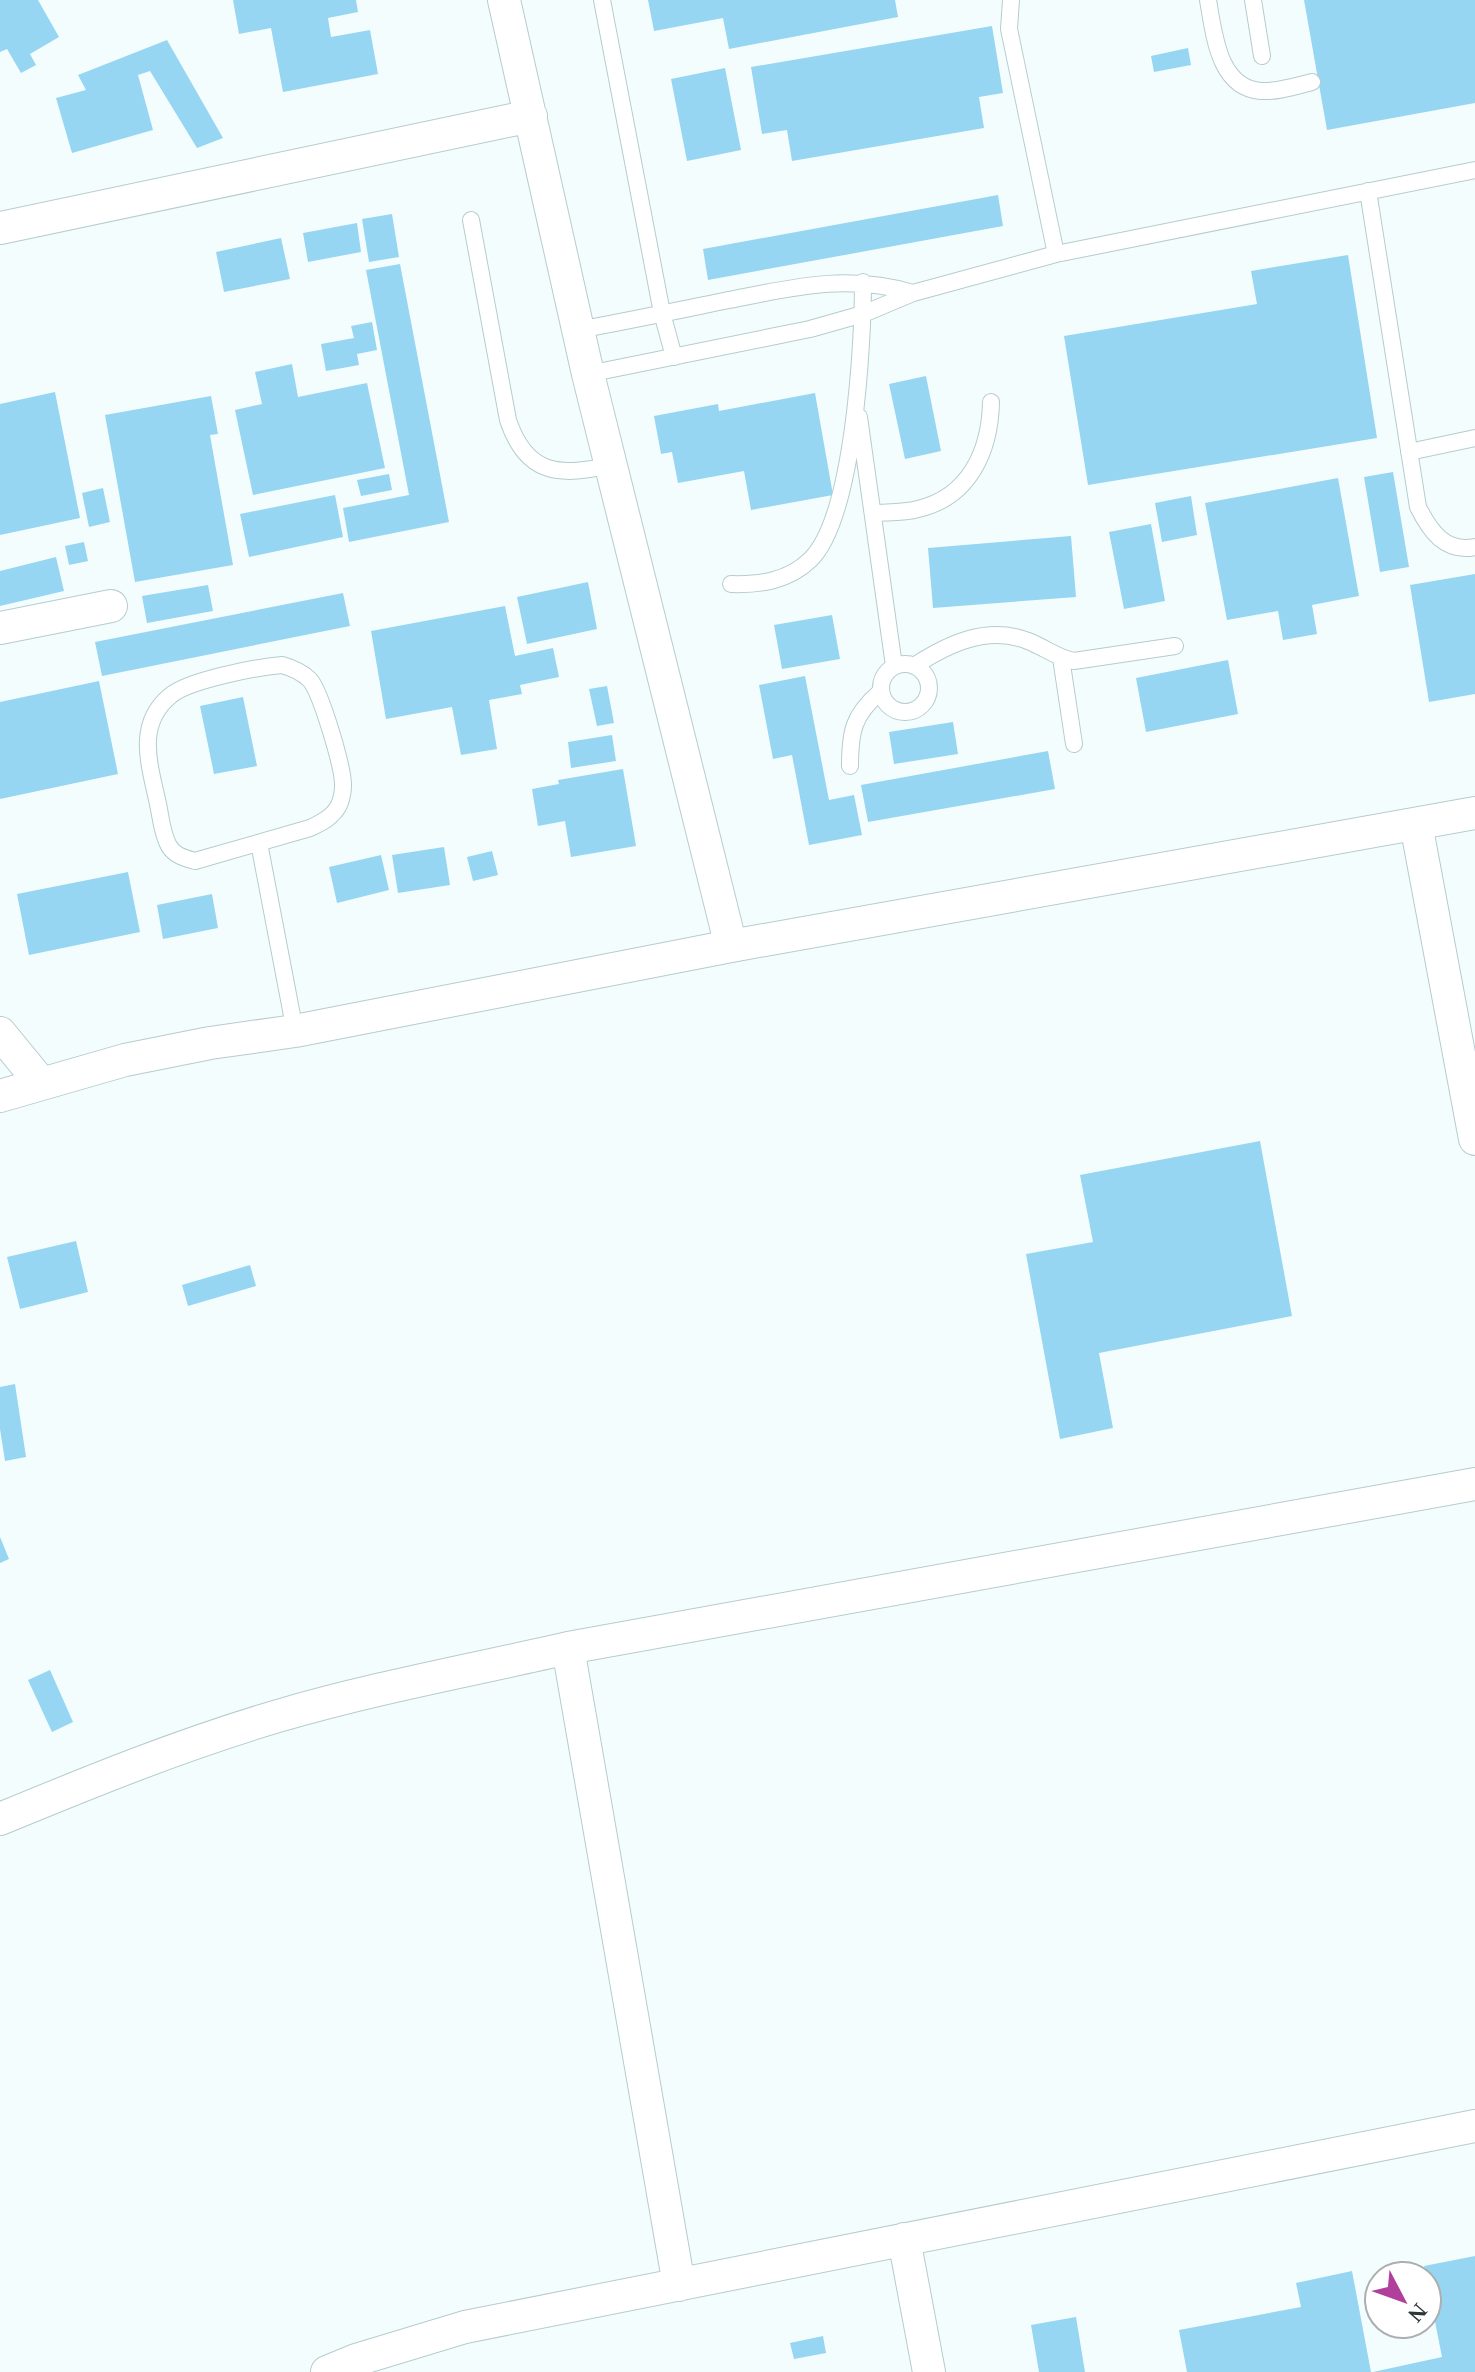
<svg xmlns="http://www.w3.org/2000/svg" width="1475" height="2372" viewBox="0 0 1475 2372" font-family="'Times New Roman',serif">
<style>
.building{fill:#96d6f2}
.lines{fill:none;stroke-linecap:round;stroke-linejoin:round}
.service-casing{stroke:#b5cccd;stroke-width:18}
.minor-casing{stroke:#b5cccd;stroke-width:34}
.service{stroke:#fff;stroke-width:16}
.minor{stroke:#fff;stroke-width:32}
</style>
<rect width="100%" height="100%" fill="#f4fdfe"/>
<!-- building -->
<path class="building" d="M0,0h38l21,37 -29,17 6,11 -15,8 -14,-24 -7,3z
M233,0h123l2,12 -30,6 3,19 39,-7 8,44 -95,18 -12,-64 -32,6z
M648,0h247l3,17 -169,32 -6,-31 -69,13z
M1304,0h171v103l-148,27z
M992,26l11,67 -24,4 5,31 -192,33 -5,-31 -25,4 -11,-67z
M167,40l56,98 -26,10 -47,-77 -12,4 15,55 -81,23 -16,-55 30,-8 -8,-15z
M1188,48l3,17 -37,7 -3,-16z
M725,68l16,82 -54,11 -16,-82z
M998,195l5,31 -295,54 -5,-31z
M392,214l7,43 -30,5 -7,-43z
M357,223l4,29 -53,10 -5,-29z
M281,238l9,41 -66,13 -8,-40z
M1348,255l29,183 -289,47 -24,-149 193,-32 -6,-33z
M400,264l49,258 -100,20 -6,-34 66,-13 -43,-225z
M372,322l5,28 -20,4 2,11 -33,6 -5,-27 33,-6 -3,-12z
M292,364l6,33 69,-14 18,85 -132,27 -18,-85 27,-6 -7,-32z
M926,376l15,75 -36,8 -16,-75z
M55,392l25,126 -80,17v-131z
M815,393l18,102 -82,15 -7,-39 -66,12 -6,-31 -11,2 -7,-38 64,-12 1,7z
M211,396l7,38 -8,1 23,130 -98,17 -30,-167z
M1393,472l16,95 -29,5 -16,-95z
M389,474l3,16 -31,6 -4,-16z
M1338,478l21,118 -47,9 5,29 -34,6 -5,-29 -51,9 -22,-117z
M103,488l7,34 -21,5 -7,-34z
M335,495l8,42 -94,20 -9,-43z
M1191,496l6,39 -35,7 -7,-39z
M1151,524l14,77 -41,8 -15,-77z
M1071,536l5,61 -143,11 -5,-60z
M84,542l4,19 -19,4 -4,-19z
M56,557l8,34 -64,15v-35z
M1475,574v120l-46,8 -19,-117z
M588,582l9,47 -70,15 -10,-47z
M208,585l5,26 -66,12 -5,-27z
M343,593l7,33 -248,50 -7,-34z
M505,606l10,50 38,-8 6,29 -39,8 2,9 -33,6 8,49 -36,6 -9,-48 -66,12 -15,-88z
M832,615l8,44 -58,10 -8,-44z
M1228,660l10,54 -92,18 -10,-54z
M805,676l24,124 25,-5 8,40 -53,10 -17,-90 -19,4 -14,-74z
M99,681l19,93 -118,25v-97z
M607,686l7,37 -17,3 -8,-37z
M243,697l14,69 -43,8 -14,-68z
M953,722l5,32 -64,10 -5,-32z
M612,735l4,26 -45,7 -3,-26z
M1048,751l7,38 -187,33 -7,-37z
M623,769l13,77 -65,11 -6,-36 -27,5 -6,-37 27,-5 -1,-4z
M444,847l6,38 -52,8 -6,-38z
M492,851l6,24 -25,6 -6,-24z
M381,855l8,35 -52,13 -8,-36z
M128,872l12,60 -111,23 -12,-61z
M212,894l6,34 -55,11 -6,-34z
M1260,1141l32,175 -193,37 14,75 -53,11 -34,-185 67,-12 -13,-67z
M76,1241l12,51 -68,17 -13,-52z
M250,1265l6,21 -68,20 -6,-21z
M15,1384l11,73 -21,4 -5,-32v-42z
M0,1537l9,22 -9,4z
M50,1670l23,52 -21,10 -24,-52z
M1475,2256v116h-102l69,-15 -18,-91z
M1352,2271l19,101h-184l-8,-42 122,-23 -5,-24z
M1076,2317l9,55h-46l-8,-47z
M823,2336l3,17 -32,6 -4,-16z"/>
<g class="lines">
<defs>
<path id="service" d="M602,0l60,313 12,44
M1011,0l-2,29 47,225
M1208,0c6,33 10,88 53,91 17,1 35,-5 51,-9
M1253,0l9,56
M1368,191l50,316c12,24 27,46 57,40
M471,220l37,200c19,57 53,56 104,45
M578,330c49,-9 97,-19 146,-29 67,-13 122,-28 189,-8
M588,374l222,-45 53,-15 50,-21 143,-39 419,-84
M859,417l35,249
M1409,452l66,-14
M874,513c14,-1 30,0 44,-4 52,-12 72,-59 73,-107
M731,584c29,1 57,-3 79,-24 44,-42 53,-217 53,-278
M1061,658l13,86
M881 688a24 24 0 1 1 48 0a24 24 0 1 1-48 0Z
M282,665c11,3 20,7 28,15 11,13 34,89 33,107 0,5 -2,14 -4,18 -6,12 -18,18 -29,23l-115,33c-10,-3 -20,-5 -26,-15 -7,-12 -8,-28 -11,-42 -8,-38 -23,-79 12,-108 18,-16 88,-29 112,-31z
M914,666c34,-22 73,-41 114,-25 16,6 29,17 46,20l101,-15
M850,766c0,-34 3,-51 30,-74
M259,843l36,188"/>
<path id="minor" d="M504,0l84,374 143,572
M0,228l531,-112
M0,628l111,-22
M1416,824l59,315
M0,1033l41,50
M0,1096l125,-36 85,-17 85,-12 436,-85 744,-133
M568,1648l111,637
M0,1819c92,-38 183,-75 278,-103 95,-28 194,-46 290,-68l907,-164
M904,2239l25,133
M327,2372l29,-12 109,-33 1010,-201"/>
</defs>
<!-- service casing -->
<use href="#service" class="service-casing"/>
<!-- minor casing -->
<use href="#minor" class="minor-casing"/>
<!-- service -->
<use href="#service" class="service"/>
<!-- minor -->
<use href="#minor" class="minor"/>
</g>
<!-- north arrow -->
<g transform="translate(1403 2300) rotate(131)"><circle r="38" fill="#ffffff" stroke="#abafaf" stroke-width="2"/>
<path d="M0-6L14 30L0 20L-14 30Z" fill="#b1409c"/>
<text y="-12" font-size="22" font-weight="bold" text-anchor="middle" fill="#2c3636">N</text>
</g>
</svg>
